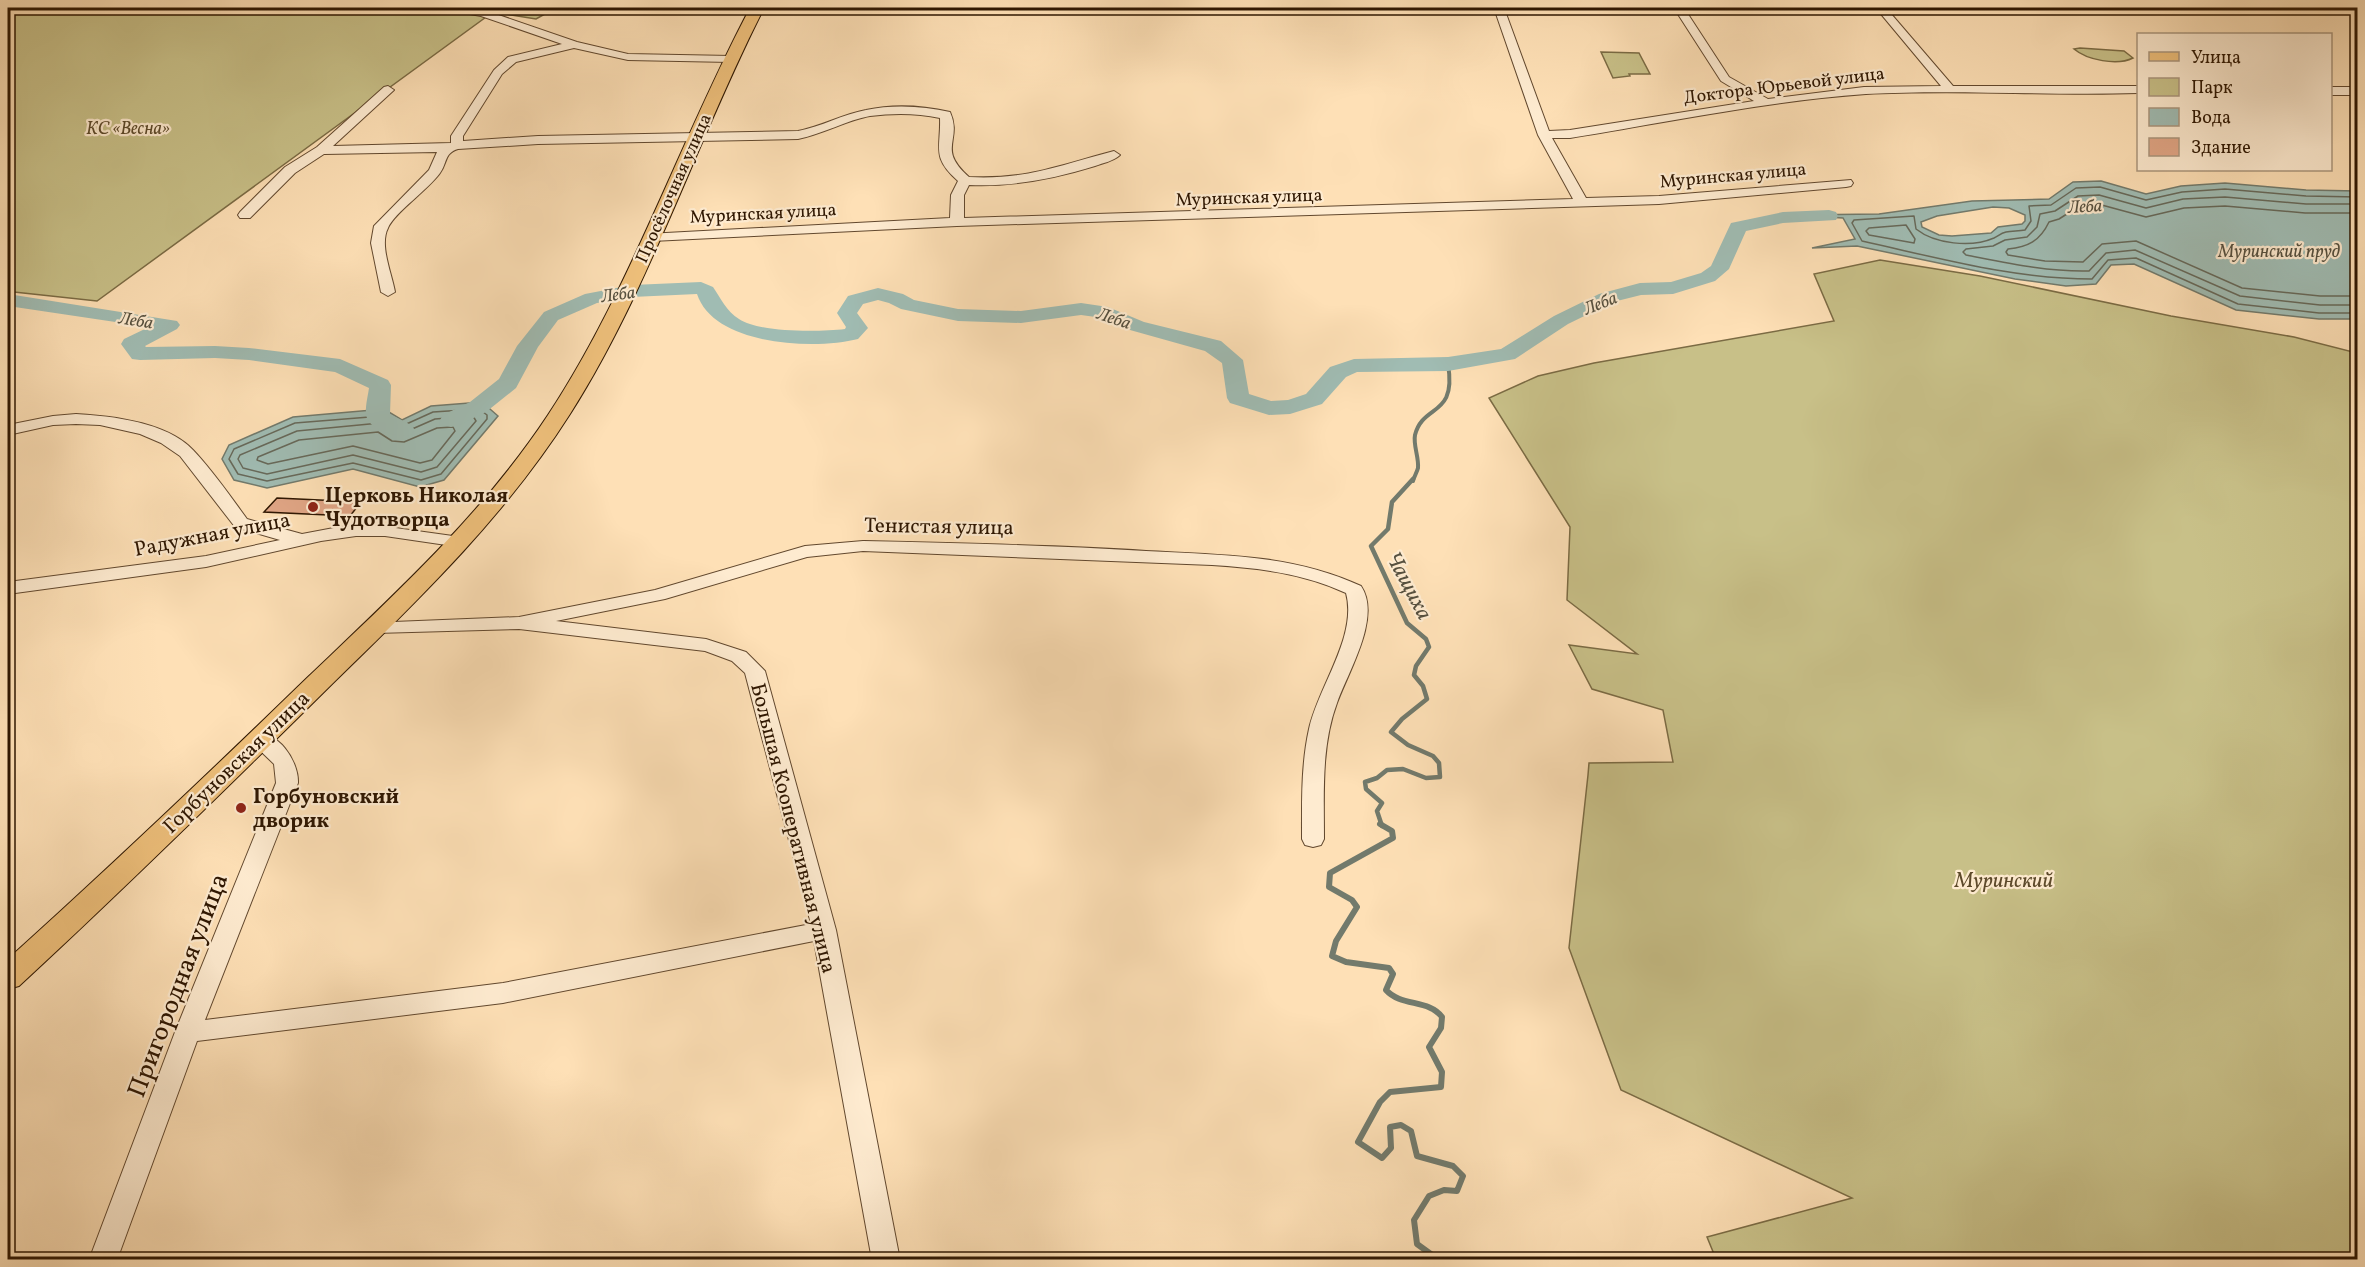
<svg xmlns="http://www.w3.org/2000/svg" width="2365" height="1267" viewBox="0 0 2365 1267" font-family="Vollkorn,serif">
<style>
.green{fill:#c8c088;stroke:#7b6b44;stroke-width:1.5}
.water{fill:#a0bcb3;stroke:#727a6c;stroke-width:1.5;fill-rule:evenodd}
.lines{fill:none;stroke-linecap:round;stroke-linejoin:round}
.shore{stroke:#67695a;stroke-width:1.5}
.stream-far2{stroke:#727a6c;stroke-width:4}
.stream-far1{stroke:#727a6c;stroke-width:4.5}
.stream{stroke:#727a6c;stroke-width:6}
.river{fill:#a0bcb3;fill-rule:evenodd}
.building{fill:#e1a686;stroke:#2e1601;stroke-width:1.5}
.minor-casing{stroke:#62482e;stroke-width:2}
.major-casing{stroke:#2e1601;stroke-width:2}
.minor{fill:#feebd0;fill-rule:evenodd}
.major{fill:#efc07b;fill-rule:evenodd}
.poi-dot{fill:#8f2418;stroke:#feebd0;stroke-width:2}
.labels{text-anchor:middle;stroke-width:4.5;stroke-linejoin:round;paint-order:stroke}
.far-street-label{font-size:18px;fill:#2e1601;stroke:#feebd0}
.far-park-label{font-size:18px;font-style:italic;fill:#5c492a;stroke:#feebd0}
.far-water-label{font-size:18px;font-style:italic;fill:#56503f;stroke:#feebd0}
.poi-label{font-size:21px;font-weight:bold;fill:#2e1601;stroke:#feebd0;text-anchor:start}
.street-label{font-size:21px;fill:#2e1601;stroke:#feebd0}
.park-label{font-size:21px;font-style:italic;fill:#5c492a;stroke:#feebd0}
.water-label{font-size:22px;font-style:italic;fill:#56503f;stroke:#feebd0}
.near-street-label{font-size:26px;fill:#2e1601;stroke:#feebd0}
</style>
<rect width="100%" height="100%" fill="#fee0b6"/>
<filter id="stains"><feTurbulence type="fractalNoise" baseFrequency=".00333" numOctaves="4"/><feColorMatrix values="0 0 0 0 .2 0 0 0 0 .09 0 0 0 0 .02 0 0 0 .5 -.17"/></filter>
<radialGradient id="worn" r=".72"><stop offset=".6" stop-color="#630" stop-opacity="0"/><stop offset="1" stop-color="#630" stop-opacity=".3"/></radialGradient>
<!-- green -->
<path class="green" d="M8,8h548l-20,11 -43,-7 -396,289 -83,-9 -6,-4z
M2080,48l44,3 9,7c-16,8 -46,2 -59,-9z
M1601,52l38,1 11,21h-21l1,2 -17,2z
M1880,260l100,16 191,40 123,21 63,16v906h-641l-9,-22 145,-39 -231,-108 -52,-142 19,-173 1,-12 84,-1 -10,-52 -71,-21 -23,-44 68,9 -70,-54 3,-73 -81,-129 49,-22 56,-13 240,-42 -20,-47z"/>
<!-- water -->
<path class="water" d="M2101,181l45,13 35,-8 44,-3 81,7 51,1v128h-38l-83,-9 -102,-46 -23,1 -15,19 -30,2 -51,-7 -158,-33 -45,2 43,-9 -12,-21 -49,-3 85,-1 93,-13 77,-2 24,-17zM1993,207l16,1 16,7v6l-3,3 -24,3 -7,6 -39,3 -13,-1 -17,-8 -1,-5 16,-6z
M482,402l16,14 -54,64 -24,7 -67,-18 -86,19 -33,-8 -12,-21 7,-14 64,-28 91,-8 18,11 29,-14z"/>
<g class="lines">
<!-- shore -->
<path class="shore" d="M2358,197l-52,-1 -81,-7 -43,3 -36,8 -46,-13 -24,1 -25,17 -22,1 2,15 -6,9c-6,1 -13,1 -19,2 -5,1 -8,4 -12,6 -23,10 -59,6 -78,-9l-2,-13 -60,4 -2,3 10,18c77,17 151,38 230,38l16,-19 28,-2 102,46 81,9h39
M2358,204h-52l-81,-7 -42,2 -37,9 -47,-13 -21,1 -23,15 -15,3 -3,13 -10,10 -22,3 -12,6 -27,3 -3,3 3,3c41,8 81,17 123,16l17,-18 29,-3 105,46 80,9h38
M2358,213h-53l-80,-7 -41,2 -38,9 -48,-13 -17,1 -22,14 -10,3c-9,19 -21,25 -41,27l-2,3 2,3 37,6 38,1 19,-18 34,-3 106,47 78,8h38
M1906,225l9,14 -1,4 -45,-8 -3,-4 3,-3z
M479,409l8,6v4l-46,55 -20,6 -68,-17 -86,18 -29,-7 -9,-15 5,-10 61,-26 87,-7 20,10 31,-14z
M473,416l3,5 -39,46 -16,5 -68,-17 -86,19 -24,-6 -5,-9 2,-4 57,-24 83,-8 16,9 7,1 32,-14z
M453,427l2,4 -23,29 -12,3 -67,-17 -85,18 -11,-4 1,-3 41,-17 79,-8 14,9 12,1 33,-14z"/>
<!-- stream-far2 -->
<path class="stream-far2" d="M1413,481c1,-4 4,-9 5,-13 1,-11 -5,-23 -3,-33 8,-32 42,-17 33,-71"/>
<!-- stream-far1 -->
<path class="stream-far1" d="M1382,826l-5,-15 5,-8 -16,-14 -1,-7 12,-4 10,-8 16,-1 23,9 14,-1 -1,-14 -6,-7 -25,-11 -17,-13 11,-13 25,-20 -4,-13 -9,-11 2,-9 13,-19 -3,-8 -19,-16 -36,-77 17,-17 4,-27 21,-23"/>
<!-- stream -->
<path class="stream" d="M1380,824l12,7 1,7 -63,35 -1,14 23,13 5,7 -21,34 -4,15 14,6 43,6 4,6 -7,16c15,17 43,9 56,27l-1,11 -12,19 13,25 -1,15 -51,5 -10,10 -22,40 24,16 9,-10 -1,-21 11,-2 10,6 6,25 36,10 10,10 -6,15 -13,-1 -15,6 -15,24 3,24 22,16"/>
<!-- river -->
<path class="river" d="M1829,210l7,2 2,4 -2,4 -53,3 -37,8 -17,38 -14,12 -42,13 -32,1 -28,7 -45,22 -53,35 -67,12 -91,1 -11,5 -24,27 -32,10 -21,1 -39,-12 -3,-5 -5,-35 -17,-12 -75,-21 -27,-12 -22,-3 -60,8 -63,-2 -57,-12 -12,-6 -11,-3 -15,4 -6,9 11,15 -10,11c-43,11 -144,7 -161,-45l-65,3 -35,6 -39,17 -20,27 -22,41 -30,24 -27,13 -8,2 -8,-2 -3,-5 3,-5 27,-13 29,-23 18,-33 27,-34 41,-18 47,-9 69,-3 12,5c7,10 14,25 26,32 22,14 80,13 106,10l1,-2 -9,-14 11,-17 30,-8 25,6 11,6 44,9 63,2 60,-8 27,4 36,15 77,19 22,19 6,34 22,7 17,-1 18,-6 24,-27 24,-8 94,-2 53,-8 53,-33 45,-22 41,-11 31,-1 30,-9 10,-7 20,-43 52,-11z
M8,294l169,27 3,4 -3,4 -32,17 1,1 69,-1 34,2 91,11 48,21 3,5 -1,29 21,11 4,5 -4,5c-12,3 -39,-4 -44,-17 -3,-8 1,-22 2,-30l-34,-16 -86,-12 -34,-2 -75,2 -8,-1 -11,-15 3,-5 25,-12 -141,-21z"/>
</g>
<!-- building -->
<path class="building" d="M277,498l84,4 -11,14 -86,-4z"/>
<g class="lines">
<defs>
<path id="minor" d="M448,8h21l18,3 90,31 51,12 103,2 6,3 -6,3 -103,-2 -54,-12 -58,14 -14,12 -39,62v5l75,-5 260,-5c23,-4 45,-17 68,-21 27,-6 58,-4 84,2 13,29 -14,36 19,65 58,3 91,-12 145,-26l6,4c-6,6 -17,8 -25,11 -42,13 -83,21 -126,19l-5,10v23l609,-19 -35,-64 -44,-127h10l45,123 21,-1 184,-29 -33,-20 -47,-73h10l45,69 39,22 96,-12 77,-1 -65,-78h10l67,78h185v7c-90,3 -181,-4 -272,1 -99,7 -198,28 -296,44h-18l34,60 73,-2 192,-16 2,3 -2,3 -5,1 -187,17 -702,22 -305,15 -7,-4 2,-3 303,-16 1,-23 7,-14c-27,-24 -17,-32 -18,-63 -23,-5 -47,-5 -70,-2 -23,4 -47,18 -72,23l-260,5 -80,5c-14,4 -11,15 -18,24 -11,16 -46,40 -52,55 -9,17 4,46 7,64l-7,4 -7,-4 -10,-49 3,-17 55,-56 8,-18 -113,2 -29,19 -45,45h-10l-2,-3 2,-3 45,-45 32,-20 67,-60 4,-1 6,4 -61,56 118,-3v-7l43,-66 14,-13 54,-13 -81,-28 -28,-5z
M2330,87h28v8h-28z
M76,414c36,2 91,8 117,36 20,21 37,46 54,69l55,15 37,-7 35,-2 86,12 6,1 3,4 -3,4 -6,1 -75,-11h-29l-35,5 -115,26 -198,27v-12l198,-26 74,-16 -45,-13 -55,-71 -19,-13 -21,-9 -40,-9 -24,-1 -23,1 -45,10v-10l45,-9z
M863,541c94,2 189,4 283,10 74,4 146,3 215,35 21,31 -13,86 -24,117 -16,43 -13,91 -13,136l-3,6 -8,2 -8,-2 -3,-6c0,-37 -1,-74 7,-110 9,-42 49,-93 37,-136 -44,-20 -87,-25 -134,-28l-349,-14 -56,6 -142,42 -109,22 150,18 40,13 19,19 71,259 64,330h-28l-58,-319 -311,62 -306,38 -80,219h-28l86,-228 101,-249 -2,-19 -25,-24 4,-5c24,-7 46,26 45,48l-93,237 298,-37 308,-59 -66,-251 -13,-12 -27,-10 -186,-22 -143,4 -7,-2 -3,-4 3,-4 150,-6 136,-27 150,-44z"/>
<path id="major" d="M750,8h14c-68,133 -114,280 -194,406 -66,104 -153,187 -240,272 -102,101 -205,202 -311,300l-11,3v-30c102,-92 201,-186 300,-282 86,-82 174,-162 240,-262 82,-124 132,-275 202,-407z"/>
</defs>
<!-- minor casing -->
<use href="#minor" class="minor-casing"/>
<!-- major casing -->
<use href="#major" class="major-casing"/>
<!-- minor -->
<use href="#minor" class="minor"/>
<!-- major -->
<use href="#major" class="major"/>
</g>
<!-- markers -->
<g class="poi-dot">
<circle cx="313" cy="507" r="6"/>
<circle cx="241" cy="808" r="6"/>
</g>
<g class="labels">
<!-- far-street labels -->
<g class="far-street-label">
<text transform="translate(1784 85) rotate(-7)" y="6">Доктора Юрьевой улица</text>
<text transform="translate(1733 175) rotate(-5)" y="6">Муринская улица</text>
<text transform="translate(673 188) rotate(-66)" y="6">Просёлочная улица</text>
<text transform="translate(1249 197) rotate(-2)" y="6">Муринская улица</text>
<text transform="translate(763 213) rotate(-3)" y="6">Муринская улица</text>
</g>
<!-- far-park labels -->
<g class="far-park-label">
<text x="128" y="134">КС «Весна»</text>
</g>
<!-- far-water labels -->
<g class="far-water-label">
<text transform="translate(2085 206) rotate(-3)" y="6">Леба</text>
<text x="2279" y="257">Муринский пруд</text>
<text transform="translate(618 294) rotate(-8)" y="6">Леба</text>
<text transform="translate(1600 303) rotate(-22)" y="6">Леба</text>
<text transform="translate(1114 318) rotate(18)" y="6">Леба</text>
<text transform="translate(136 320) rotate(9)" y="6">Леба</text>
</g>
<!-- poi labels -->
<g class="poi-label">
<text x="325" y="502">Церковь Николая<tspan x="325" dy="24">Чудотворца</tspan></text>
<text x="253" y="803">Горбуновский<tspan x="253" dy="24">дворик</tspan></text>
</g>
<!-- street labels -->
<g class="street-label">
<text transform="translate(939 526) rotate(1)" y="7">Тенистая улица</text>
<text transform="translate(212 534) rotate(-11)" y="7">Радужная улица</text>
<text transform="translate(236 762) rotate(-44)" y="7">Горбуновская улица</text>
<text transform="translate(794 828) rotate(76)" y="7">Большая Кооперативная улица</text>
</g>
<!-- park labels -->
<g class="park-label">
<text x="2004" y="887">Муринский</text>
</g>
<!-- water labels -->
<g class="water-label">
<text transform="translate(1410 585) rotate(62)" y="8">Чащиха</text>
</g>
<!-- near-street labels -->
<g class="near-street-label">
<text transform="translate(177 985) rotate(-69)" y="9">Пригородная улица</text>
</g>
</g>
<!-- margin -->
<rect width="2365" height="1267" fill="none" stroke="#fee0b6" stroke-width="30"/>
<rect x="9" y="9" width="2347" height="1249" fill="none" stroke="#2e1601" stroke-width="3"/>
<rect x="15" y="15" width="2335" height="1237" fill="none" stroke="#2e1601" stroke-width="1.5"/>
<!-- legend -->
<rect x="2137" y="33" width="195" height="138" fill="#feebd0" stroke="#ab967d" stroke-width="1.5"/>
<rect x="2149" y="52" width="30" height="9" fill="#efc07b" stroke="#ab967d" stroke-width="1.5"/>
<text x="2191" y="63" font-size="18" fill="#2e1601">Улица</text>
<rect x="2149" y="78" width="30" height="18" fill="#c8c088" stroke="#ab967d" stroke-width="1.5"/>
<text x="2191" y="93" font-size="18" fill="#2e1601">Парк</text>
<rect x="2149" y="108" width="30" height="18" fill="#a0bcb3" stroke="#ab967d" stroke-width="1.5"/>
<text x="2191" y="123" font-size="18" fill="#2e1601">Вода</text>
<rect x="2149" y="138" width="30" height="18" fill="#e1a686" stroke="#ab967d" stroke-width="1.5"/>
<text x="2191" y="153" font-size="18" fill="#2e1601">Здание</text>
<rect width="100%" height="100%" filter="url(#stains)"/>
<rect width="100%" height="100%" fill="url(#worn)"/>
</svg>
